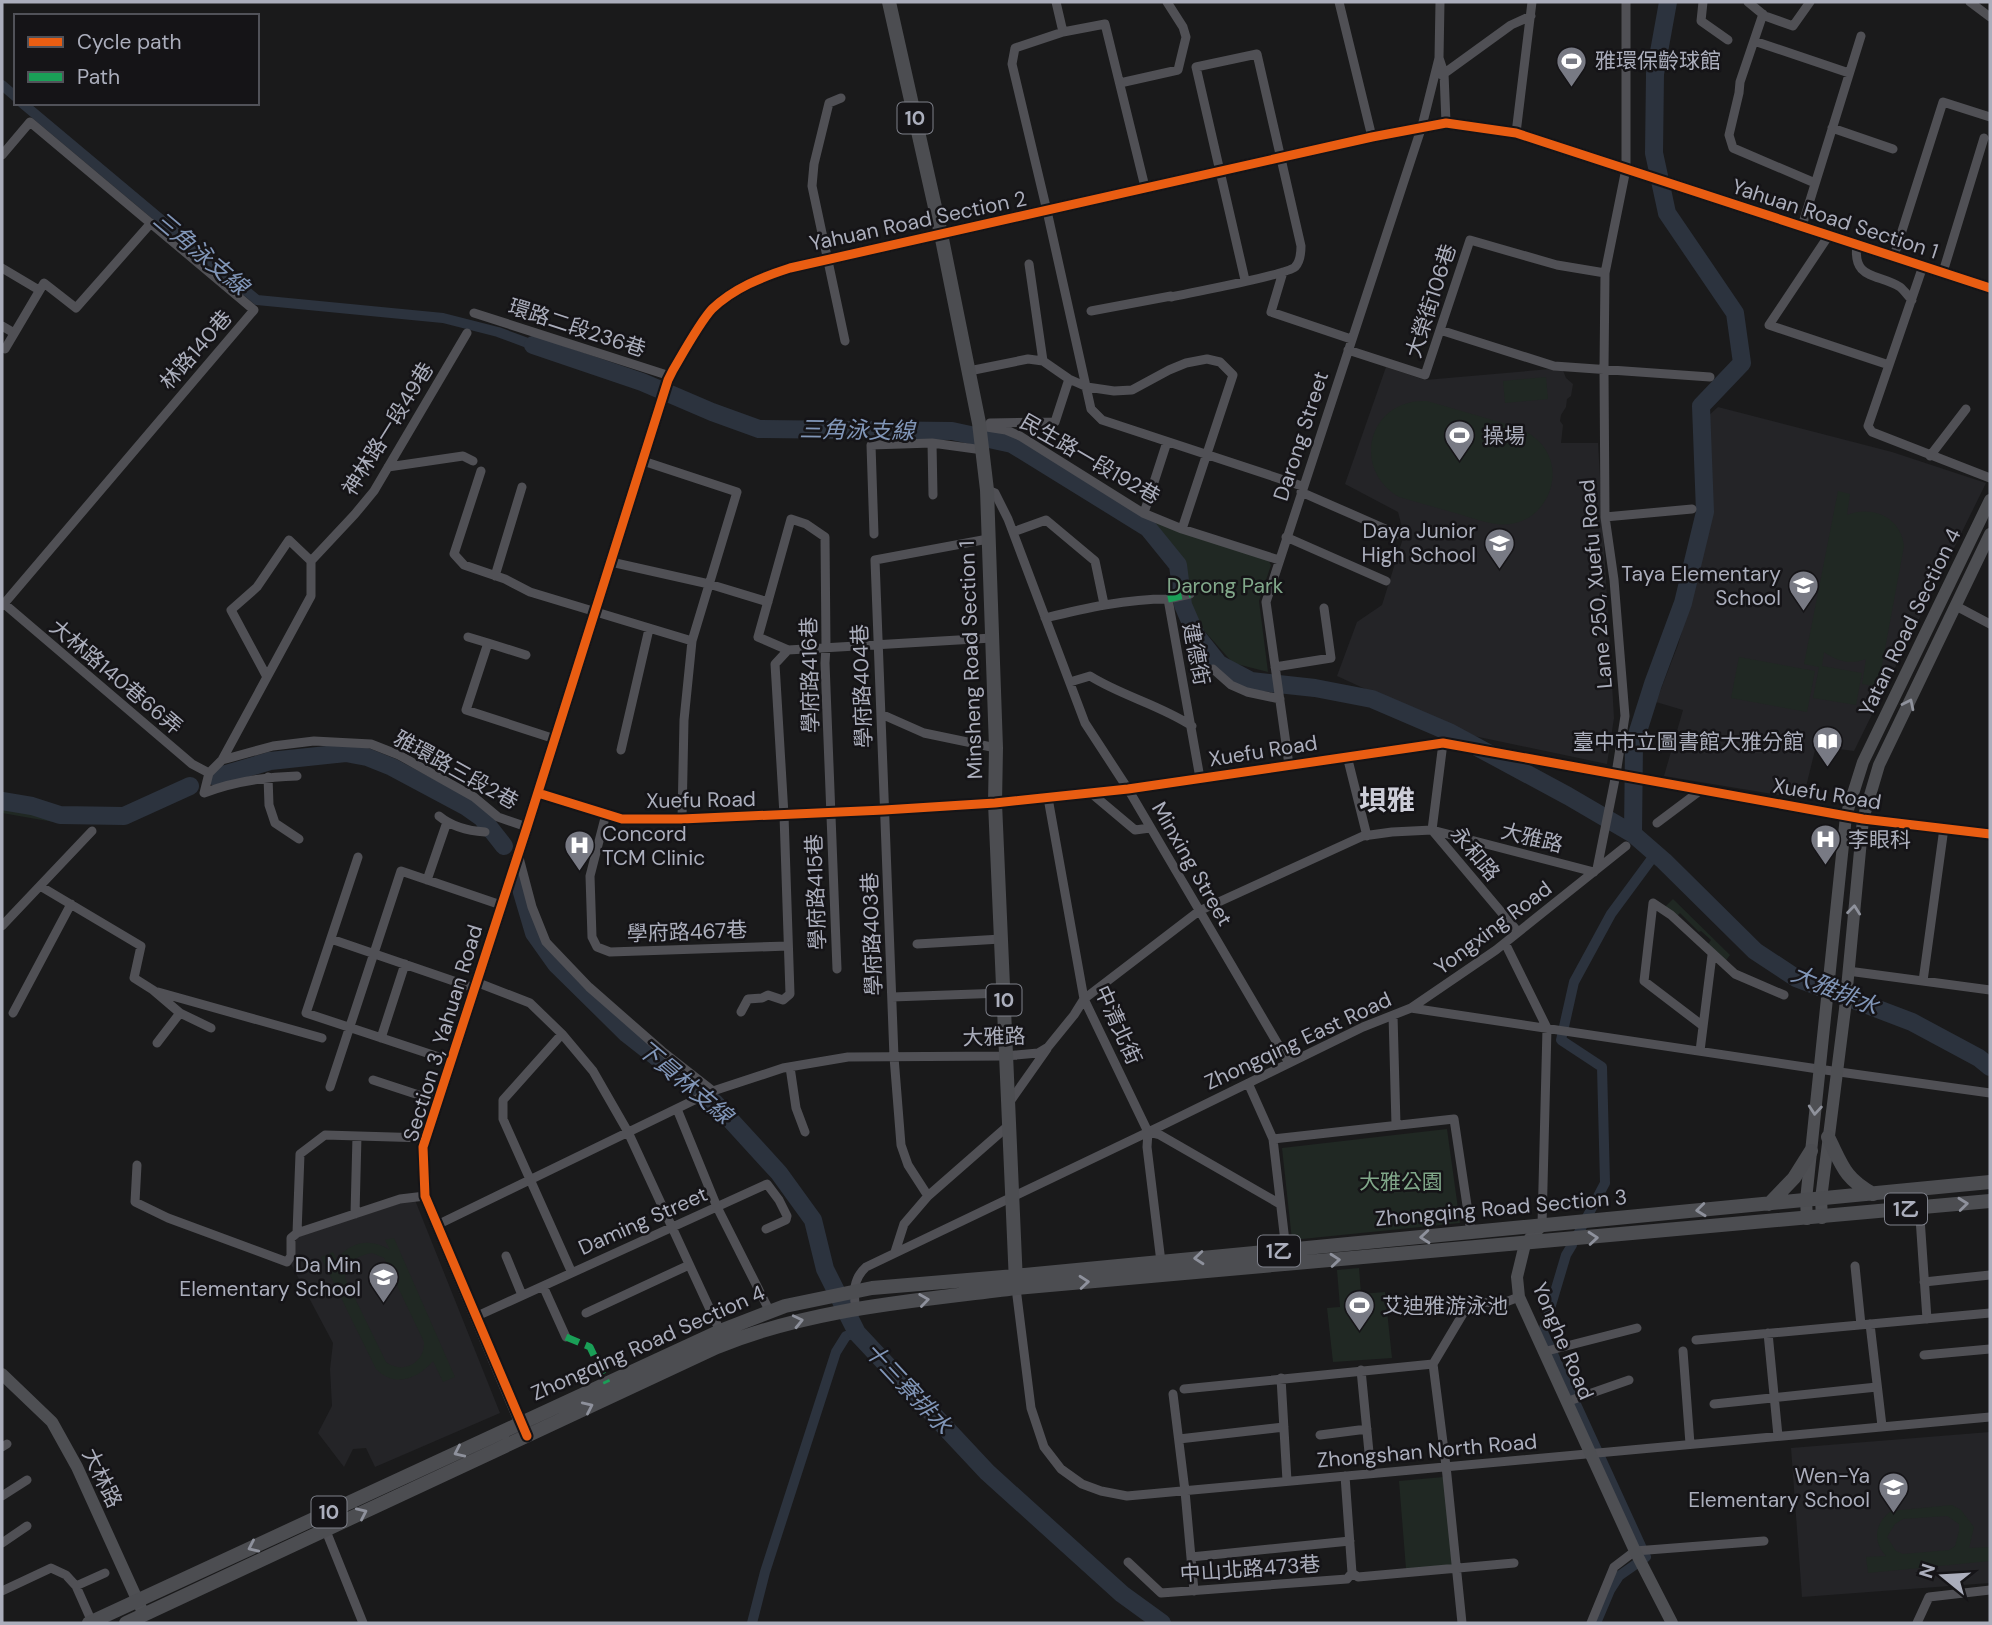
<svg xmlns="http://www.w3.org/2000/svg" width="1992" height="1625" viewBox="0 0 1992 1625" font-family="'DM Sans','Noto Sans TC',sans-serif">
<style>
.built{fill:#242427}
.green{fill:#202823;fill-rule:evenodd}
.lines{fill:none;stroke-linecap:round;stroke-linejoin:round}
.canal{stroke:#2c333e;stroke-width:10}
.river{stroke:#2c333e;stroke-width:18}
.street{stroke:#505055;stroke-width:9}
.secondary{stroke:#4e4f53;stroke-width:12}
.primary{stroke:#4c4d51;stroke-width:14}
.quiet{stroke:#1a9f57;stroke-width:7;stroke-dasharray:14 7;stroke-linecap:butt}
.cycleway-casing{stroke:#151417;stroke-width:13}
.cycleway{stroke:#e95d12;stroke-width:9}
.oneway{stroke:#8f929c}
.oneway2{stroke:#8e919c}
.labels{text-anchor:middle;stroke-width:5;stroke-linejoin:round;paint-order:stroke}
.shield{fill:#151417;stroke:#7e808a;stroke-width:2}
.shield-label{font-size:19px;font-weight:bold;fill:#abaebc}
.poi-label{font-size:21px;fill:#abaebc;stroke:#151417;text-anchor:start}
.street-label{font-size:21px;fill:#abaebc;stroke:#151417}
.park-label{font-size:21px;fill:#81a88a;stroke:#151417}
.water-label{font-size:23px;font-style:italic;fill:#8196b8;stroke:#151417}
.district-label{font-size:28px;font-weight:bold;fill:#cdced8;stroke:#151417}
</style>
<rect width="100%" height="100%" fill="#1a1a1b"/>
<!-- built -->
<path class="built" d="M1386,367l39,13 137,-12 4,10 7,6 -2,12 -4,3 -1,8 -5,8 -1,6 3,4 -2,18h37l16,275 -7,46 -133,-28 -39,-15 -98,-45 20,-54 25,-17 22,-70 -6,-23 -53,-28z
M1718,407l174,45 94,31 -132,268 -38,-5 -13,53 -139,-23 19,-66 -27,-8 22,-57 18,-64 2,-14 11,-52 1,-38 -3,-60z
M415,1200l85,213 -125,54 -9,-19 -13,1 -9,18 -26,-34 14,-27 -2,-37 3,-26 -42,-79 3,-18 3,-9 107,-35z
M1990,1432v151l-188,14 -11,-149z"/>
<!-- green -->
<path class="green" d="M1546,377l2,22 -43,4 -2,-22z
M1427,401l93,27c13,7 25,16 30,31 10,28 -10,62 -40,65 -16,2 -32,-4 -48,-9 -21,-6 -42,-12 -63,-18 -49,-29 -30,-99 28,-96z
M1838,491l12,3 -3,21c25,-10 54,2 57,31l-26,141 -16,-3 4,-25c-16,6 -30,2 -42,-7l-2,14 40,7 -6,32 -43,-7 6,-31 -15,-3z
M1144,515l123,43 4,7 -12,36 9,71 -35,-9 -33,-37 -11,-26 -3,-33 -6,-13z
M1739,657l76,14 -8,41 -76,-14z
M2,805l72,18 -9,1 -63,-11z
M1673,899l57,56 -6,8 -18,-16 5,-7 -10,-9 -2,1 -19,-19 -5,5 -10,-11z
M1447,1129l13,94 -168,17 -10,-92z
M394,1238l61,139 -12,5 -10,-21c-15,18 -39,27 -57,8l-55,-112 12,-5 4,8c13,-19 34,-22 53,-10l-5,-10zM372,1253l12,5 40,84c1,21 -21,33 -38,20l-41,-84c3,-16 11,-22 27,-25z
M1359,1268l2,26 24,-2 7,66 -59,4 -6,-54 13,-1 -3,-37z
M1444,1477l8,88 -46,4 -7,-88z
M1952,1505l9,5 13,17 -5,21 21,-1v14l-122,12 -2,-16 20,-1c-14,-15 -11,-33 5,-45zM1947,1516l12,8v7l-4,15 -6,4 -46,4 -7,-3 -9,-14 8,-13 8,-5z"/>
<g class="lines">
<!-- canal -->
<path class="canal" d="M2,85l14,12
M22,103l235,197 186,18 55,14 35,13
M1578,1234l27,-51 -3,-116 -41,-27 13,-58 37,-68 45,-61
M1572,1245l-6,10 -23,77 103,225 -27,19 -9,14 -14,33
M752,1623l13,-51 71,-220 10,-16 11,-3"/>
<!-- river -->
<path class="river" d="M533,345l109,37 70,30 47,17 193,2 60,13 136,84 30,37 5,40 13,30 23,29 32,17 64,7 57,11 77,33 119,64 65,38 31,27 91,90 41,27 116,44 67,36 11,9
M216,777l54,-16 76,-8 21,4 25,10 73,39 17,12 22,28
M2,801l30,5 28,9 64,1 66,-30
M1633,834l1,-90 19,-60 30,-81 22,-91 -4,-106 41,-43 -7,-50 -68,-100 -13,-60 1,-79 13,-72
M518,879l16,54 22,31 71,70 88,69 64,70 34,47 12,49 32,64 130,139 135,122 40,29"/>
<!-- street -->
<path class="street" d="M1056,2l7,30
M1339,2l33,135
M1440,2l-1,56 5,15 2,50
M1703,2l-2,19 27,19
M1748,2l17,14 28,10 17,-24
M1970,2l20,15
M1763,14l-23,68 -1,11 -10,42 4,13 82,35
M1754,41l95,32
M1442,75l69,-50 20,-9
M1120,83l58,-13 8,-33 -3,-10 -16,-25
M841,98l-12,5 -15,61 -2,22 33,155
M1832,128l61,21
M1516,133l16,-131
M2,155l28,-33 224,188 -252,296
M1145,187l-40,-163 -42,8 -48,16 -3,16 35,147 44,198 11,11 200,66
M1802,226l59,-190
M1829,235l-60,90 120,40 34,-99
M1857,244c-5,36 20,29 43,43 4,3 8,9 12,13
M1894,256l49,-154 47,15
M1029,264l14,97
M2,268l37,22
M1283,272l-12,40 80,27
M1943,272l41,-134
M1171,297c18,-4 115,-22 124,-30 5,-5 6,-15 6,-21l-44,-192 -61,13 49,213
M1091,311l80,-15
M474,313l196,63
M2,326l12,7
M1440,330l114,36 156,11
M5,349l39,-66 32,25 75,-85
M1348,350l77,25 45,-135 87,25 48,8
M1889,365l-21,61 4,6 118,46
M969,371l59,-12 15,2 26,18 18,8 27,4 18,-1 37,-20 17,-7 21,-4 13,3 13,13 -51,154
M990,423l65,-1 14,-43
M980,426l26,4 14,6 123,77 39,16 97,31
M932,443l1,52
M1930,456l36,-47
M643,461l94,31 -45,149 -8,79 -2,99
M388,467l75,-11 10,5
M481,471l-27,83 10,11 41,14 25,13 162,49
M987,490l8,3 13,26 77,204 43,66 161,274
M1301,492l96,42
M1144,513l23,-71
M1605,517l87,-8
M1013,532l33,-12 49,41 9,43
M874,534l-3,-89 61,-2 51,7
M1286,537l100,44
M611,562l98,22 59,18
M495,576l27,-89
M1168,599l22,-5
M2,602l190,162 17,9
M1956,606l34,18
M1045,618c41,-10 81,-19 123,-19l32,179
M468,637l20,6
M526,655l-38,-12 -22,67 89,29
M1275,667l56,-9 -7,-50
M1213,669l18,16 16,7 33,7
M267,677l-36,-67 26,-23 32,-47 22,21
M1070,682l20,-6c32,20 70,29 102,50
M881,714l43,19 72,15
M1443,743l-11,87 86,102
M621,750l28,-121
M1347,756l20,80
M222,760l89,-164v-35l44,-47 19,-23 93,-158
M1289,765l-23,-163 156,-476 17,-68
M268,777l1,28 6,18 24,16
M204,793l5,-20 13,-13 51,-14 41,-5 57,3 28,11 75,42 24,20 29,10
M204,793c31,-12 61,-16 93,-17
M538,793l84,26h60l202,-9 111,-7 133,-14 315,-46 420,76 127,15
M1091,793l44,37 15,-2
M1048,798l36,201 64,133 -1,15 14,115
M606,814l-16,62 2,61 5,10 13,5 178,-6
M439,816c12,10 30,15 46,16
M1657,823l44,-33
M518,854l14,53 14,35 43,45 73,64 51,40
M358,857l-52,156 145,48
M1597,869l19,-95 9,-58 -11,-136 -9,-63 -1,-148 1,-96 21,-104v-167
M427,880l20,-58
M40,886l101,60 -7,32 19,12 27,23 31,15
M2,926l90,-95
M331,939l143,49
M1505,943l42,85 -5,197
M917,944l84,-5
M837,969l-12,-306 1,-16 -1,-110 -19,-13 -15,-5 -33,118 30,13 204,-12
M1848,971l142,19
M1923,981l21,-153
M476,982l54,21 32,31 31,37 35,61 92,199
M158,992l164,46
M892,997l111,-4
M1411,1008l407,61 172,24
M741,1012l7,-13 14,-1 6,-3 15,5 7,-6 -6,-179 -9,-151 13,-14
M13,1013l58,-109
M1393,1015l3,110
M1703,1026l-59,-45 9,-78 18,12 64,59 49,21
M562,1034l-59,66v19l69,154
M381,1038l24,-74
M157,1043l23,-30
M1700,1051l12,-96
M790,1067l6,41 9,24
M373,1080l64,21
M1248,1083l25,56 13,111
M330,1087l71,-216 100,34
M1009,1103l38,-54
M677,1109l40,98 52,103
M1148,1132l12,3 120,69
M1273,1139l181,-20 17,113
M137,1165l-2,37 33,16 119,44 4,-6v-18l6,-5 103,-34 25,-3
M1918,1189l9,130
M928,1196l-20,-31 -7,-20 -7,-88 -19,-497 113,-21
M355,1214l2,-78
M437,1225l276,-134 70,-23 65,-11 158,-1 32,-3 10,-6 26,-32 10,-16 115,-88 164,-75 29,-4 40,-2 162,42
M297,1233l3,-79 25,-19 101,3
M895,1252l9,-28 24,-28 81,-71
M506,1256l16,39
M1855,1266l6,59
M1924,1282l66,-7
M543,1286l23,51
M1016,1288l15,120 13,39 17,22 21,15 19,7 26,5 863,-79
M856,1309c-3,-16 -3,-30 10,-42l301,-144 196,-96 48,-19 85,-58 130,-104
M586,1313l103,-48
M475,1317l292,-133 12,16 8,16 -1,4 -20,9
M1870,1324l12,102
M1768,1333l10,103
M1696,1340l294,-27
M1683,1351l7,93
M1543,1352l94,-24
M1924,1355l66,-6
M1433,1364l13,102 16,157
M1433,1364l37,-62 33,1 16,-6
M1361,1370l10,103
M1281,1378l6,103
M1184,1389l249,-25
M1173,1394l12,97 9,100
M1566,1402l63,-22
M1714,1404l163,-17
M1320,1435l47,-6
M1179,1439l105,-12
M2,1447l5,-3
M1345,1476l7,97
M2,1496l25,-16
M320,1516l43,107
M2,1543l25,-17
M1191,1557l159,-16
M1128,1562l33,31 186,-14 5,-6
M1352,1573l6,4 156,-14
M2,1591l49,-23 15,7 10,11
M92,1622l-16,-36 29,-13
M1591,1623l23,-56 21,-16 129,-10
M1917,1623l12,-26 61,-7"/>
<!-- secondary -->
<path class="secondary" d="M1822,1218l-1,-19 24,-190 18,-190 16,-54 111,-231
M1807,1219l-1,-19 40,-384 17,-54 127,-262
M1542,1225l-17,19 -8,33 2,20 116,254 37,72
M2,1374l50,48 25,45 64,141
M524,1431l-99,-235 -2,-49 104,-320 141,-447 5,-10c10,-17 27,-48 39,-61 22,-21 50,-32 78,-41l582,-131 74,-14 70,10 474,155"/>
<!-- primary -->
<path class="primary" d="M889,2l52,232 38,189 8,67 9,258 -1,55 21,480
M1828,1137c14,28 16,41 45,57
M1769,1204l25,-26 17,-27
M89,1623l631,-292 65,-25 87,-18 143,-12 975,-94
M126,1623l591,-276c95,-39 199,-46 299,-59l974,-87"/>
<!-- quiet -->
<path class="quiet" d="M1168,599l22,-5
M566,1337l24,10 17,36"/>
<defs>
<path id="cycleway" d="M538,793l84,26h60l202,-9 111,-7 133,-14 315,-46 420,76 127,15
M527,1436l-102,-240 -2,-49 104,-320 141,-447 5,-10c10,-17 27,-48 39,-61 22,-21 50,-32 78,-41l582,-131 74,-14 70,10 474,155"/>
</defs>
<!-- cycleway casing -->
<use href="#cycleway" class="cycleway-casing"/>
<!-- cycleway -->
<use href="#cycleway" class="cycleway"/>
</g>
<!-- one-way arrows -->
<defs><path id="oneway-chevron" d="M-2-3.5L2.5 0L-2 3.5" fill="none" stroke-width="1.6" stroke-linecap="round" stroke-linejoin="round" transform="scale(1.75)"/></defs>
<g class="oneway">
<use href="#oneway-chevron" transform="translate(1909 704) rotate(-64)"/>
<use href="#oneway-chevron" transform="translate(1854 910) rotate(-84)"/>
<use href="#oneway-chevron" transform="translate(1815 1110) rotate(95)"/>
</g>
<g class="oneway2">
<use href="#oneway-chevron" transform="translate(1963 1204) rotate(-6)"/>
<use href="#oneway-chevron" transform="translate(1701 1210) rotate(174)"/>
<use href="#oneway-chevron" transform="translate(1425 1237) rotate(175)"/>
<use href="#oneway-chevron" transform="translate(1593 1238) rotate(-5)"/>
<use href="#oneway-chevron" transform="translate(1199 1258) rotate(175)"/>
<use href="#oneway-chevron" transform="translate(1335 1260) rotate(-5)"/>
<use href="#oneway-chevron" transform="translate(1084 1282) rotate(-5)"/>
<use href="#oneway-chevron" transform="translate(924 1300) rotate(-8)"/>
<use href="#oneway-chevron" transform="translate(798 1321) rotate(-13)"/>
<use href="#oneway-chevron" transform="translate(588 1407) rotate(-25)"/>
<use href="#oneway-chevron" transform="translate(459 1452) rotate(155)"/>
<use href="#oneway-chevron" transform="translate(362 1513) rotate(-25)"/>
<use href="#oneway-chevron" transform="translate(253 1547) rotate(155)"/>
</g>
<!-- icons -->
<defs>
<symbol id="stadium-pin" viewBox="-11 -11 22 30"><path d="M0 17L-7.5 6A9.5 9.5 0 1 1 7.5 6Z" fill="#787a84" stroke="#151417"/><path d="M0-5a6.5 5 0 1 0 0 10a6.5 5 0 1 0 0-10ZM-3.5-1.8h7v3.6h-7Z" fill="#fff"/></symbol>
<symbol id="school-pin" viewBox="-11 -11 22 30"><path d="M0 17L-7.5 6A9.5 9.5 0 1 1 7.5 6Z" fill="#787a84" stroke="#151417"/><path d="M0-5L7-2L0 1L-7-2ZM-4 1L0 2.5L4 1V4Q0 6-4 4Z" fill="#fff"/></symbol>
<symbol id="library-pin" viewBox="-11 -11 22 30"><path d="M0 17L-7.5 6A9.5 9.5 0 1 1 7.5 6Z" fill="#787a84" stroke="#151417"/><path d="M-6-4Q-3-5.5-.7-3.5V5Q-3 3-6 4ZM6-4Q3-5.5 .7-3.5V5Q3 3 6 4Z" fill="#fff"/></symbol>
<symbol id="hospital-pin" viewBox="-11 -11 22 30"><path d="M0 17L-7.5 6A9.5 9.5 0 1 1 7.5 6Z" fill="#787a84" stroke="#151417"/><path d="M-5-5h3v3.5h4V-5h3V5h-3V1.5h-4V5h-3Z" fill="#fff"/></symbol>
</defs>
<g fill-rule="evenodd">
<use href="#stadium-pin" x="1554" y="44" width="35" height="47"/>
<use href="#stadium-pin" x="1442" y="418" width="35" height="47"/>
<use href="#school-pin" x="1482" y="526" width="35" height="47"/>
<use href="#school-pin" x="1786" y="568" width="35" height="47"/>
<use href="#library-pin" x="1810" y="724" width="35" height="47"/>
<use href="#hospital-pin" x="1808" y="822" width="35" height="47"/>
<use href="#hospital-pin" x="562" y="828" width="35" height="47"/>
<use href="#school-pin" x="366" y="1260" width="35" height="47"/>
<use href="#stadium-pin" x="1342" y="1288" width="35" height="47"/>
<use href="#school-pin" x="1876" y="1470" width="35" height="47"/>
</g>
<g class="labels">
<!-- shield labels -->
<g class="shield">
<rect x="897.5" y="102.5" width="35" height="31" rx="5"/>
<rect x="986.5" y="984.5" width="35" height="31" rx="5"/>
<rect x="1885" y="1193.5" width="42" height="31" rx="5"/>
<rect x="1258" y="1235.5" width="42" height="31" rx="5"/>
<rect x="311.5" y="1496.5" width="35" height="31" rx="5"/>
</g>
<g class="shield-label">
<text x="915" y="125">10</text>
<text x="1004" y="1007">10</text>
<text x="1906" y="1216">1乙</text>
<text x="1279" y="1258">1乙</text>
<text x="329" y="1519">10</text>
</g>
<!-- poi labels -->
<g class="poi-label">
<text x="1595" y="68">雅環保齡球館</text>
<text x="1483" y="443">操場</text>
<text x="1476" y="538" text-anchor="end">Daya Junior<tspan x="1476" dy="24">High School</tspan></text>
<text x="1781" y="581" text-anchor="end">Taya Elementary<tspan x="1781" dy="24">School</tspan></text>
<text x="1804" y="749" text-anchor="end">臺中市立圖書館大雅分館</text>
<text x="602" y="841">Concord<tspan x="602" dy="24">TCM Clinic</tspan></text>
<text x="1848" y="847">李眼科</text>
<text x="361" y="1272" text-anchor="end">Da Min<tspan x="361" dy="24">Elementary School</tspan></text>
<text x="1382" y="1313">艾迪雅游泳池</text>
<text x="1870" y="1483" text-anchor="end">Wen-Ya<tspan x="1870" dy="24">Elementary School</tspan></text>
</g>
<!-- street labels -->
<g class="street-label">
<text transform="translate(1835 219) rotate(18)" y="7">Yahuan Road Section 1</text>
<text transform="translate(918 221) rotate(-12)" y="7">Yahuan Road Section 2</text>
<text transform="translate(1431 301) rotate(-72)" y="7">大榮街106巷</text>
<text transform="translate(577 328) rotate(18)" y="7">環路二段236巷</text>
<text transform="translate(196 350) rotate(-49)" y="7">林路140巷</text>
<text transform="translate(388 429) rotate(-58)" y="7">神林路一段49巷</text>
<text transform="translate(1301 436) rotate(-72)" y="7">Darong Street</text>
<text transform="translate(1090 459) rotate(30)" y="7">民生路一段192巷</text>
<text transform="translate(1596 584) rotate(-95)" y="7">Lane 250, Xuefu Road</text>
<text transform="translate(1910 622) rotate(-64)" y="7">Yatan Road Section 4</text>
<text transform="translate(1196 654) rotate(79)" y="7">建德街</text>
<text transform="translate(971 660) rotate(-92)" y="7">Minsheng Road Section 1</text>
<text transform="translate(810 675) rotate(-91)" y="7">學府路416巷</text>
<text transform="translate(116 677) rotate(40)" y="7">大林路140巷66弄</text>
<text transform="translate(862 686) rotate(-92)" y="7">學府路404巷</text>
<text transform="translate(1263 751) rotate(-9)" y="7">Xuefu Road</text>
<text transform="translate(456 770) rotate(29)" y="7">雅環路三段2巷</text>
<text transform="translate(1827 794) rotate(9)" y="7">Xuefu Road</text>
<text transform="translate(701 800) rotate(-1)" y="7">Xuefu Road</text>
<text transform="translate(1532 838) rotate(14)" y="7">大雅路</text>
<text transform="translate(1475 854) rotate(50)" y="7">永和路</text>
<text transform="translate(1192 864) rotate(60)" y="7">Minxing Street</text>
<text transform="translate(816 892) rotate(-92)" y="7">學府路415巷</text>
<text transform="translate(1493 928) rotate(-37)" y="7">Yongxing Road</text>
<text transform="translate(687 932) rotate(-2)" y="7">學府路467巷</text>
<text transform="translate(872 934) rotate(-92)" y="7">學府路403巷</text>
<text transform="translate(1118 1025) rotate(66)" y="7">中清北街</text>
<text transform="translate(443 1033) rotate(-73)" y="7">Section 3, Yahuan Road</text>
<text transform="translate(994 1037) rotate(-2)" y="7">大雅路</text>
<text transform="translate(1298 1041) rotate(-25)" y="7">Zhongqing East Road</text>
<text transform="translate(1501 1208) rotate(-5)" y="7">Zhongqing Road Section 3</text>
<text transform="translate(643 1221) rotate(-24)" y="7">Daming Street</text>
<text transform="translate(1563 1341) rotate(67)" y="7">Yonghe Road</text>
<text transform="translate(648 1343) rotate(-24)" y="7">Zhongqing Road Section 4</text>
<text transform="translate(1427 1451) rotate(-5)" y="7">Zhongshan North Road</text>
<text transform="translate(102 1478) rotate(64)" y="7">大林路</text>
<text transform="translate(1250 1569) rotate(-4)" y="7">中山北路473巷</text>
</g>
<!-- park labels -->
<g class="park-label">
<text x="1225" y="593">Darong Park</text>
<text x="1401" y="1189">大雅公園</text>
</g>
<!-- water labels -->
<g class="water-label">
<text transform="translate(201 253) rotate(40)" y="8">三角泳支線</text>
<text transform="translate(857 430) rotate(1)" y="8">三角泳支線</text>
<text transform="translate(1835 990) rotate(23)" y="8">大雅排水</text>
<text transform="translate(685 1082) rotate(40)" y="8">下員林支線</text>
<text transform="translate(908 1388) rotate(47)" y="8">十三寮排水</text>
</g>
<!-- district labels -->
<g class="district-label">
<text x="1387" y="810">垻雅</text>
</g>
</g>
<!-- border -->
<rect width="1992" height="1625" fill="none" stroke="#abaebc" stroke-width="7"/>
<!-- legend -->
<rect x="14" y="14" width="245" height="91" fill="#151417" stroke="#515259" stroke-width="2"/>
<rect x="28" y="37" width="35" height="10" fill="#e95d12" stroke="#515259" stroke-width="2"/>
<text x="77" y="49" font-size="21" fill="#abaebc">Cycle path</text>
<rect x="28" y="72" width="35" height="10" fill="#1a9f57" stroke="#515259" stroke-width="2"/>
<text x="77" y="84" font-size="21" fill="#abaebc">Path</text>
<!-- north arrow -->
<g transform="translate(1943 1576) rotate(288)" stroke="#151417" stroke-width="5" paint-order="stroke">
<path d="M0-5L12 26L0 18L-12 26Z" fill="#abaebc"/>
<text y="-10" font-size="19" font-weight="bold" text-anchor="middle" fill="#abaebc">N</text>
</g>
</svg>
